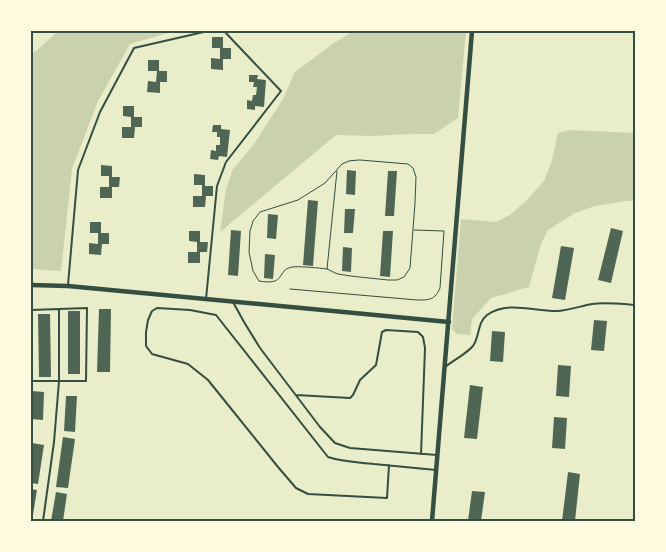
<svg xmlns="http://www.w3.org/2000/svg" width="666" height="552" viewBox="0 0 666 552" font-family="'Archivo Narrow',sans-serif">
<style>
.green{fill:#cad2ad}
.building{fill:#4f6655}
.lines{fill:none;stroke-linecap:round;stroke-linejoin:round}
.path{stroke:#344e41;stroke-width:1}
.service{stroke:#344e41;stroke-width:2}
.tertiary{stroke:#344e41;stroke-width:4.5}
.neatline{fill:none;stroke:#344e41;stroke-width:2}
</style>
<rect width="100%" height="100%" fill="#e9edc9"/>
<!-- green -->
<path class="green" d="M58,31h117l-45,13 -32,57 -26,68 -11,102 -30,-2v-216l4,-1z
M353,31h113l-8,87 -24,16h-23l-39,2 -36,-1 -116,97 6,-43 7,-20 21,-25 29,-45 12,-27 39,-29z
M570,130l65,3v68h-9l-31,5 -20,7 -27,17 -7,14 -12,43 -38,11 -19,21 -2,16 -13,-1 -5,-5 9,-110 35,3 14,-7 17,-15 17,-19 8,-21 6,-27z"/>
<!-- building -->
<path class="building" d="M212,37h11v11h8v11h-8v11l-12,-1v-11l9,1v-11h-8z
M148,60h11v11h8v11h-7v11l-13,-1 1,-11 8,1 1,-11h-9z
M249,75h9l-1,4 9,1 -2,27 -9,-1v4l-8,-1v-9l5,1 1,-6h3l1,-8h-4l1,-5h-5z
M123,106h11v11h8v10h-7l-1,11h-12v-11h9v-10l-8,-1z
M213,125h8v4l9,1 -3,27 -8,-1 -1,4 -8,-1 1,-9 5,1v-6h4v-8h-3v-5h-5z
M101,165l11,1v11h8l-1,10h-7v11h-12v-11h9v-11h-8z
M347,170l9,1 -1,24 -9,-1z
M388,171h9l-3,45h-9z
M194,174l11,1v11h8v10h-7l-1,11h-12v-11h9v-11h-8z
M308,200l10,1 -5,65 -10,-1z
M345,209h10l-2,24h-9z
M268,214l10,1 -2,24 -9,-1z
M90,222h11v11h8v11h-7l-1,11 -12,-1v-11l9,1v-11h-8z
M611,228l12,3 -12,52 -13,-3z
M231,230l10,1 -3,45 -10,-1z
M189,231h11v11h8l-1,10h-7v11h-12v-11h9v-10l-8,-1z
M383,231h10l-3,46 -10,-1z
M561,246l13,2 -9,52 -13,-2z
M343,247l9,1 -1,24 -9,-1z
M265,254l10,1 -2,24 -9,-1z
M99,309h12l-1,63h-13z
M68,311h12v63h-12z
M38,314h12l1,63h-12z
M594,320l13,1 -3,30 -13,-1z
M492,331l13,1 -2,30 -13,-1z
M558,365l13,1 -2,31 -13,-1z
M470,385l13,2 -6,52 -13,-1z
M32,391l12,1 -1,28 -12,-1z
M66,396h11l-2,36 -11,-1z
M554,417l13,1 -2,31 -13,-1z
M63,437l12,2 -7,49 -12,-1z
M32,443l12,2 -6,39 -7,-1z
M568,472l12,2 -5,47h-13z
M31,489l6,1 -5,31h-1z
M472,491l13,1 -4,29h-13z
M56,492l11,2 -4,27h-12z"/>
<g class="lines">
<!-- path -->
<path class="path" d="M360,160l48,4 5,4 3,9 -1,26 -5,65 -6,9 -7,3h-9c-17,-2 -34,-3 -50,-6 -4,-1 -8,-4 -11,-5 -7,-1 -29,-3 -35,-2 -16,3 -5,19 -33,14l-6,-10 -4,-19 1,-21 3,-10 7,-9 38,-12 27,-17 17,-19 7,-3z
M327,269l10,-98
M290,289l127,11c12,0 18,0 23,-12l4,-57 -30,-1"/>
<!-- service -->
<path class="service" d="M68,285l10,-115 22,-58 34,-64 74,-17
M206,299l11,-113 9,-24 55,-71 -57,-60
M233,302l11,20 16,26 60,79 15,16 15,5 87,7
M31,310l28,-1v72l-5,61 -11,79
M445,367c9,-7 21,-13 28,-21 7,-10 4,-23 14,-31 21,-15 48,-3 71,-4 12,-1 23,-5 34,-7 14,-2 29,0 43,1
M31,381h55l1,-73 -28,1
M296,395l54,3 3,-3 7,-15 16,-15 6,-33 4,-2 32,2 5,5 2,11 -4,106
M389,465l-2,33 -79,-4 -12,-6 -18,-21 -70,-87 -20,-16 -36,-10 -6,-8v-14l2,-12 4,-9 5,-3 33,2 26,5 112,142c15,5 30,5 46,7 20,2 41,4 62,6"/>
<!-- tertiary -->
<path class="tertiary" d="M31,285l37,1 381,36
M432,521l40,-490"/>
</g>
<!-- border -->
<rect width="666" height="552" fill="none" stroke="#fefae0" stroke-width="65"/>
<rect x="32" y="32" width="602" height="488" class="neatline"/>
</svg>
